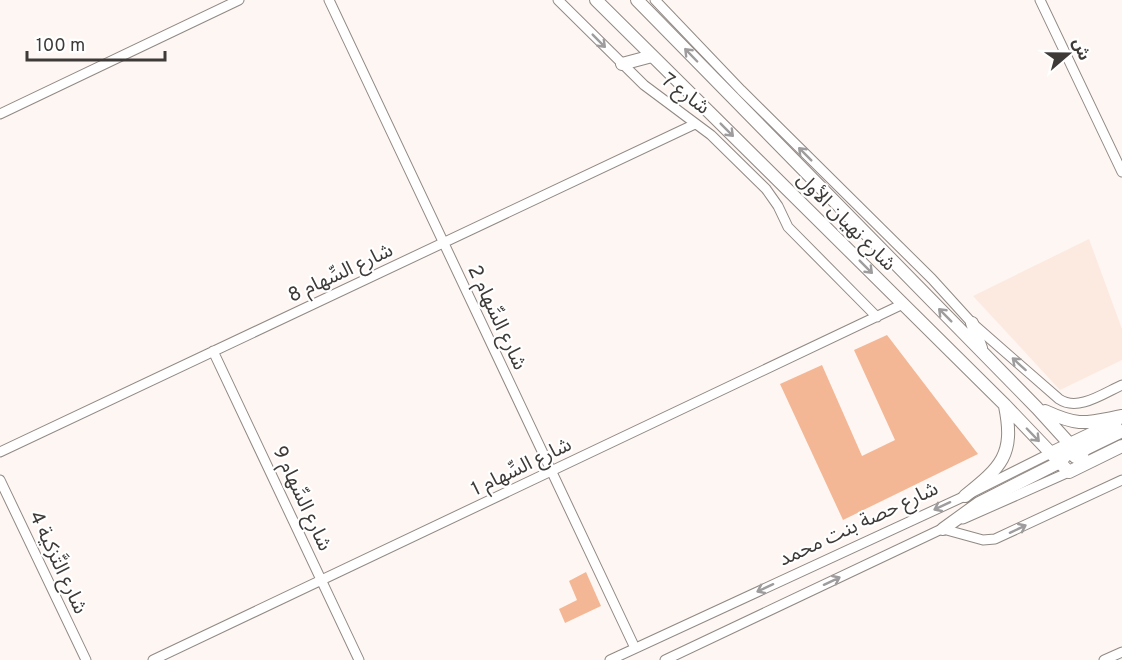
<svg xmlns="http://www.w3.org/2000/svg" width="1122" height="660" viewBox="0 0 1122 660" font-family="Overpass,'Noto Sans Arabic',sans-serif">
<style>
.built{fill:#fceae1}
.building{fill:#f4b795}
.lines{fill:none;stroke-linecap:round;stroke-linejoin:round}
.minor-casing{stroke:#918984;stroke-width:11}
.major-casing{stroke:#918984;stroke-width:14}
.minor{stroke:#fff;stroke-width:9}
.major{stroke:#fff;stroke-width:12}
.oneway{stroke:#9e9c9c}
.labels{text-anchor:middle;stroke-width:4.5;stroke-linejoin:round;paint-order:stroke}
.street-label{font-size:20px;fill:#3d3a38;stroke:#fff}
</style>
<rect width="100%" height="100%" fill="#fef6f2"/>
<!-- built -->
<path class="built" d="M1089,239l33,90v31l-62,30 -87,-94z"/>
<!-- building -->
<path class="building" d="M887,335l91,119 -135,66 -63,-136 42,-19 40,91 33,-16 -41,-90z
M586,572l15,34 -36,17 -6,-14 18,-9 -8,-19z"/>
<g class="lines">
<defs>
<path id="minor" d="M329,0l306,648
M558,0l86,85 67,50 55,54 12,17 10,21 89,90
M655,0l86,90 191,189 40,44 87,76c19,13 45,-6 63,-14
M1040,0l82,172
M0,114l239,-114
M213,351l146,309
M0,452l695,-328
M0,480l86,180
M963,519l106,-47
M943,529l40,11 12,-1 127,-59
M153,660l750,-356
M610,660l355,-164 86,-43
M665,660l283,-134
M1104,660l18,-8"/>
<path id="major" d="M596,0l409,405 64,67
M637,0l400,408 50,55
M622,64l30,-8
M972,323l9,25
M1045,411c35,16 40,12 77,5
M1051,453l65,-31
M1075,457l12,-9 35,-17
M1069,472l53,-26
M965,496c36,-29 50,-41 40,-90
M943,529l36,-26 81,-41 7,-8 4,-10"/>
</defs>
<!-- minor casing -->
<use href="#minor" class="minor-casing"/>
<!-- major casing -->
<use href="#major" class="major-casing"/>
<!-- minor -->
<use href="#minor" class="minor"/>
<!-- major -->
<use href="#major" class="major"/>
</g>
<!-- one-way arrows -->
<defs><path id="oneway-shaft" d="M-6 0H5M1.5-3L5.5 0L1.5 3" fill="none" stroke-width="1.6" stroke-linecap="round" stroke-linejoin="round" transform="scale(1.5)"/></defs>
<g class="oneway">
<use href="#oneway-shaft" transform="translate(599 41) rotate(45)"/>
<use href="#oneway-shaft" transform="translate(691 55) rotate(-134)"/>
<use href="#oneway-shaft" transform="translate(727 130) rotate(45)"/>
<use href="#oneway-shaft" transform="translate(805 154) rotate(-135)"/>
<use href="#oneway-shaft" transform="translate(866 267) rotate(45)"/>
<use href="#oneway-shaft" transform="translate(945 315) rotate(-135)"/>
<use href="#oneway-shaft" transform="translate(1019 364) rotate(-138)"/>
<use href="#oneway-shaft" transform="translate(1033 435) rotate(46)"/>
<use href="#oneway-shaft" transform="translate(942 506) rotate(155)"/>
<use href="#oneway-shaft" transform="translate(1018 529) rotate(-25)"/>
<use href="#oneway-shaft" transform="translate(832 581) rotate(-25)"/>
<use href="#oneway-shaft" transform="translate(765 588) rotate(155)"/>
</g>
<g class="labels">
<!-- street labels -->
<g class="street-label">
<text transform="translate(686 93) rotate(37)" y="7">شارع 7</text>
<text transform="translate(847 221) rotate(45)" y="7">شارع نهيان الأول</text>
<text transform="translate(340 272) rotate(-25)" y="7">شارع السِّهام 8</text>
<text transform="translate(498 317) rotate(65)" y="7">شارع السِّهام 2</text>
<text transform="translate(521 466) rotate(-26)" y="7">شارع السِّهام 1</text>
<text transform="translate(303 498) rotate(65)" y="7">شارع السِّهام 9</text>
<text transform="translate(858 523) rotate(-25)" y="7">شارع حصة بنت محمد</text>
<text transform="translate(59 562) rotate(65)" y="7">شارع التَّزكية 4</text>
</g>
</g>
<!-- north arrow -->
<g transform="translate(1068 54) rotate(70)" stroke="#ffffff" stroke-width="4.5" paint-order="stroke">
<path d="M0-4.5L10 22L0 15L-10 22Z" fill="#3d3a38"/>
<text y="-9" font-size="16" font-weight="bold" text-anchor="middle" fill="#3d3a38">ش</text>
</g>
<!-- scale -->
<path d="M27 51v9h138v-9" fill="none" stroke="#3d3a38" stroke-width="3"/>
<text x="36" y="51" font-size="18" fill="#3d3a38" stroke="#ffffff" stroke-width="4.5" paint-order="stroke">100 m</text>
</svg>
